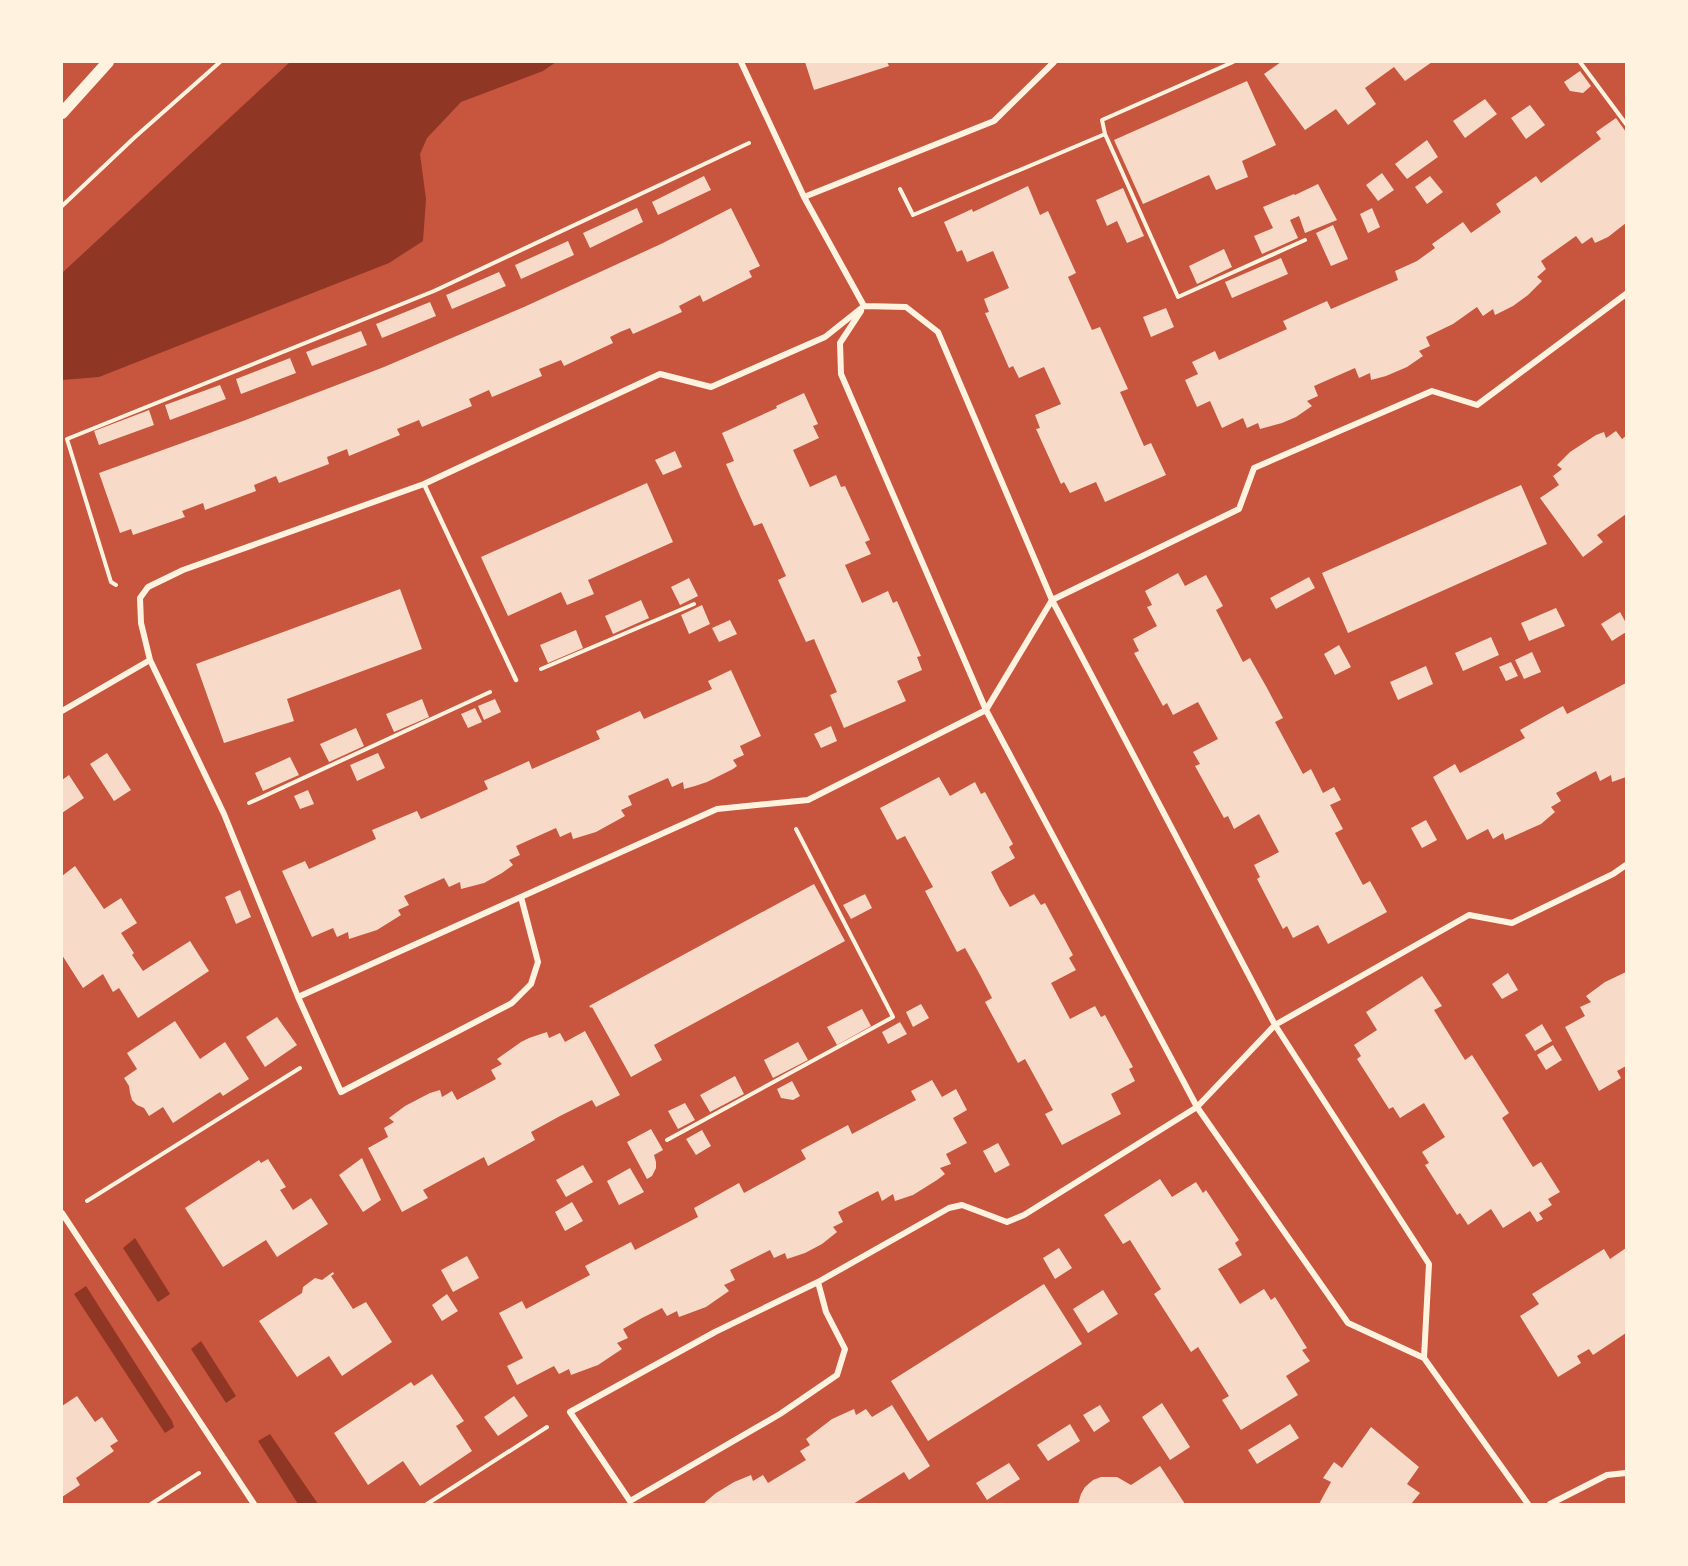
<svg xmlns="http://www.w3.org/2000/svg" width="1688" height="1566" viewBox="0 0 1688 1566" font-family="'Exo 2',sans-serif">
<style>
.water{fill:#8f3625}
.building{fill:#f7dbc8}
.lines{fill:none;stroke-linecap:round;stroke-linejoin:round}
.path{stroke:#fff3e0;stroke-width:4}
.service{stroke:#fff3e0;stroke-width:4.5}
.minor{stroke:#fff3e0;stroke-width:6}
.secondary{stroke:#fff3e0;stroke-width:12}
</style>
<rect width="100%" height="100%" fill="#c8553d"/>
<!-- water -->
<path class="water" d="M290,62h266l-13,9 -82,31 -34,36 -7,16 6,45 -3,42 -34,22 -290,114 -37,3v-107z
M135,1238l35,56 -12,8 -35,-54z
M86,1286l86,135 2,6 -9,6 -91,-139z
M201,1341l35,55 -10,7 -35,-54z
M270,1434l48,70h-20l-40,-63z"/>
<!-- building -->
<path class="building" d="M805,62h82l2,4 -75,24z
M1281,62h151l-27,19 -11,-14 -29,21 11,16 -28,21 -12,-16 -31,21 -41,-56z
M1580,71l11,15 -8,7 -13,-2 -6,-9z
M1247,81l29,64 -34,16 6,16 -32,13 -7,-15 -66,29 -29,-64z
M1485,99l12,15 -32,24 -12,-17z
M1530,105l15,20 -19,14 -15,-21z
M1616,118l10,14v91l-18,14 -13,6 -3,-6 -10,7 -6,-8 -35,25 5,8 -9,8 5,4 -14,14 -15,11 -18,9 -2,-6 -10,7 -6,-9 -24,17 -27,13 4,9 -11,5 4,5 -16,11 -21,9 -15,4 -1,-7 -11,5 -4,-10 -41,18 4,10 -11,5 5,5 -16,11 -14,6 -22,6 -2,-6 -11,5 -4,-10 -21,10 -12,-27 -13,6 -12,-27 13,-6 -6,-12 23,-11 4,9 68,-31 -4,-8 44,-20 4,8 67,-29 -3,-9 22,-10 18,-13 -3,-4 31,-22 8,11 30,-21 -5,-8 40,-28 5,7 60,-44 -5,-7z
M1427,140l11,17 -31,22 -12,-15z
M1382,173l12,17 -16,11 -12,-16z
M704,176l7,14 -53,25 -6,-13z
M1430,176l13,16 -16,12 -12,-17z
M1318,184l19,36 -32,13 -6,-17 -9,4 8,18 -36,16 -8,-18 19,-8 -10,-21 31,-13 1,1z
M1028,186l12,29 8,-4 28,62 -8,4 24,53 8,-3 28,62 -8,3 24,54 7,-3 15,32 -61,27 -9,-20 -26,11 -6,-11 -3,2 -25,-55 4,-1 -5,-13 26,-11 -17,-37 -25,11 -6,-12 -4,2 -24,-55 4,-1 -5,-13 25,-11 -16,-37 -26,11 -5,-12 -5,2 -13,-30 28,-13 1,3z
M1123,188l21,48 -17,7 -10,-22 -10,5 -11,-26z
M637,208l6,14 -53,26 -7,-15z
M731,208l29,58 -11,5 3,6 -49,25 -3,-7 -21,11 3,6 -49,22 -3,-6 -10,4 -10,5 3,6 -49,23 -3,-6 -22,9 3,7 -50,21 -3,-7 -20,9 3,7 -50,21 -3,-7 -22,9 3,6 -51,21 -2,-7 -20,8 2,7 -50,19 -3,-7 -22,9 2,6 -51,19 -2,-7 -21,8 3,6 -52,18 -2,-6 -11,4 -21,-60 144,-52 141,-54 140,-60 139,-64z
M1372,208l8,19 -12,6 -8,-19z
M1333,225l15,34 -17,7 -15,-33z
M568,241l6,14 -53,24 -6,-14z
M1224,249l8,18 -35,17 -8,-18z
M1281,258l7,16 -56,24 -7,-16z
M499,272l7,14 -54,23 -6,-14z
M430,302l6,14 -54,22 -6,-14z
M1166,308l8,19 -23,10 -8,-20z
M361,331l6,14 -55,21 -6,-14z
M290,358l6,15 -55,21 -5,-15z
M220,385l6,14 -56,21 -5,-15z
M804,393l14,31 -5,2 6,12 -26,12 17,37 26,-12 5,12 4,-1 25,54 -5,2 6,12 -26,11 17,38 26,-12 5,12 4,-2 24,55 -4,1 5,13 -25,11 9,20 -62,27 -14,-33 7,-3 -23,-53 -8,3 -28,-62 8,-4 -24,-53 -8,3 -14,-30 -14,-32 8,-3 -12,-28 55,-25 -1,-2z
M149,410l5,15 -55,20 -5,-14z
M1616,431l6,8 4,-3v78l-29,21 6,7 -20,15 -43,-59 19,-13 -6,-9 9,-7 -5,-4 13,-13 26,-17 8,-3 2,6z
M675,451l7,16 -19,8 -8,-15z
M647,483l26,59 -85,38 6,14 -27,11 -6,-13 -53,24 -27,-59z
M1521,485l26,59 -199,89 -26,-60z
M1178,573l7,13 21,-11 17,31 -7,4 27,52 7,-4 17,30 16,30 -8,4 28,52 8,-5 12,24 11,-6 7,13 -11,5 13,24 -8,4 28,52 7,-4 17,31 -59,32 -10,-19 -25,13 -6,-12 -4,3 -26,-50 3,-2 -6,-12 25,-13 -20,-38 -25,15 -6,-13 -4,2 -29,-52 5,-2 -7,-12 25,-13 -20,-37 -25,13 -6,-12 -4,3 -29,-53 5,-2 -6,-12 24,-13 -10,-19 5,-2 -7,-14z
M1309,577l6,11 -39,21 -6,-11z
M689,578l9,18 -18,9 -9,-18z
M400,589l22,60 -135,50 7,22 -70,22 -28,-79z
M641,600l8,18 -36,16 -8,-18z
M702,605l8,19 -21,10 -8,-19z
M1556,608l9,18 -36,15 -8,-18z
M1620,612l6,11v9l-14,9 -11,-17z
M730,620l7,14 -18,8 -7,-14z
M576,630l7,18 -35,15 -8,-18z
M1491,637l8,18 -36,16 -8,-18z
M1339,645l12,22 -16,8 -11,-21z
M1532,652l9,20 -17,7 -9,-19z
M1511,662l7,14 -12,5 -7,-14z
M1426,666l7,18 -35,16 -8,-18z
M731,670l30,66 -21,10 4,9 -11,5 4,6 -4,3 -26,13 -12,4 -11,3 -1,-7 -11,5 -4,-9 -40,18 4,9 -11,5 4,6 -29,16 -23,7 -2,-7 -11,5 -4,-9 -40,18 4,9 -11,5 4,5 -11,8 -18,10 -23,6 -1,-7 -11,5 -5,-9 -40,18 5,9 -11,5 3,5 -24,15 -28,9 -1,-7 -11,5 -4,-9 -21,9 -30,-66 23,-10 4,8 67,-30 -4,-9 45,-19 4,8 34,-15 33,-15 -4,-8 23,-10 22,-10 3,8 68,-30 -4,-8 44,-20 4,8 68,-30 -4,-8z
M1626,683v94l-14,5 -1,-7 -11,6 -4,-10 -40,22 5,8 -10,6 4,5 -14,12 -36,16 -2,-7 -10,6 -5,-10 -21,11 -34,-63 22,-13 5,9 65,-35 -5,-8 23,-13 20,-11 4,8z
M422,699l7,18 -35,15 -8,-18z
M495,699l6,13 -17,8 -6,-14z
M475,708l7,14 -14,6 -7,-14z
M831,726l6,15 -16,7 -7,-14z
M356,728l8,18 -35,16 -9,-18z
M107,753l24,37 -17,11 -24,-37z
M378,753l7,15 -28,13 -7,-16z
M290,757l9,18 -36,16 -8,-18z
M69,775l15,23 -22,15v-33z
M939,777l11,19 25,-14 6,12 4,-2 28,52 -4,3 6,11 -24,14 9,18 10,17 24,-13 7,11 4,-2 28,52 -4,3 7,12 -25,13 19,36 25,-13 6,11 4,-2 28,52 -4,2 6,12 -24,13 10,20 -59,31 -17,-31 8,-4 -28,-51 -7,4 -33,-61 7,-4 -13,-25 -14,-25 -8,4 -32,-61 8,-4 -28,-51 -8,4 -17,-32z
M308,790l6,14 -14,5 -6,-13z
M1426,820l11,20 -15,8 -11,-20z
M75,866l29,43 17,-11 16,25 -16,10 13,20 -2,2 11,16 47,-30 19,30 -71,47 -19,-30 -6,4 -10,-18 -20,14 -21,-33v-79z
M814,884l31,57 -191,104 8,15 -31,17 -39,-70 -1,1 -2,-2z
M240,890l11,27 -15,7 -11,-27z
M865,894l7,14 -21,11 -8,-14z
M1626,972v94l-9,5 4,7 -22,13 -34,-64 20,-11 -5,-9 11,-5 -5,-6 19,-14z
M1508,973l10,17 -16,9 -10,-15z
M1422,976l20,30 -8,4 31,50 7,-5 37,58 -7,5 31,49 8,-5 19,30 -12,7 4,6 -13,8 4,6 -6,3 -7,-11 -27,17 -12,-19 -23,16 -8,-12 -3,2 -32,-50 4,-2 -7,-11 23,-15 -21,-34 -24,15 -7,-11 -4,2 -32,-50 4,-3 -7,-11 23,-15 -11,-18z
M921,1004l8,14 -16,9 -7,-15z
M862,1009l9,17 -34,19 -10,-18z
M277,1017l20,28 -32,22 -19,-30z
M175,1021l25,38 25,-17 24,37 -26,17 -3,-4 -47,31 -10,-16 -14,9 -5,-8 -7,-3 -5,-5 -2,-7 -1,-7 -5,-8 13,-9 -10,-16z
M900,1022l7,12 -19,10 -6,-12z
M1542,1024l10,17 -17,10 -10,-16z
M585,1031l35,64 -24,12 -4,-7 -32,16 -29,16 4,8 -47,26 -4,-9 -61,33 5,8 -26,14 -34,-64 20,-11 -4,-9 10,-6 -5,-4 16,-12 25,-13 10,-3 2,7 10,-6 5,9 39,-21 -5,-9 11,-6 -5,-5 24,-17 8,-4 18,-6 2,6 11,-5 5,9z
M798,1042l10,18 -35,18 -9,-18z
M1553,1045l9,15 -16,10 -9,-15z
M735,1076l9,18 -34,18 -10,-17z
M932,1080l10,17 14,-8 11,21 -14,8 14,25 -21,11 5,10 -11,4 5,6 -8,6 -24,15 -18,6 -2,-7 -11,7 -4,-10 -40,21 5,10 -10,5 4,5 -15,12 -17,9 -18,6 -2,-6 -11,5 -4,-8 -40,20 5,10 -11,5 5,6 -23,16 -27,10 -2,-6 -10,5 -5,-8 -20,10 -19,11 5,9 -11,5 5,6 -24,16 -27,10 -2,-6 -10,5 -5,-8 -37,19 -10,-19 16,-8 -24,-45 23,-12 4,8 64,-34 -5,-9 46,-24 4,8 63,-33 -4,-9 45,-25 5,10 62,-34 -5,-9 47,-25 4,9 30,-16 34,-18 -5,-9z
M792,1081l8,15 -7,4 -12,-2 -4,-9z
M685,1103l10,17 -17,9 -10,-18z
M651,1129l12,21 -9,5 2,7v6l-4,8 -5,3 -20,-37z
M702,1130l9,16 -15,9 -10,-16z
M998,1143l12,22 -15,8 -12,-22z
M362,1158l19,42 -18,12 -24,-37z
M268,1159l18,28 -6,3 13,20 18,-12 17,26 -51,33 -11,-17 -43,27 -38,-59 74,-48 2,3z
M583,1165l10,17 -27,15 -10,-17z
M630,1168l14,24 -25,13 -12,-24z
M1160,1179l12,18 24,-15 7,11 3,-3 33,50 -4,3 7,12 -24,14 22,35 24,-15 7,11 4,-3 32,51 -5,2 8,11 -24,15 12,19 -57,35 -19,-30 7,-4 -31,-49 -7,5 -37,-58 7,-5 -31,-49 -7,4 -19,-29z
M572,1202l11,19 -18,10 -10,-19z
M1059,1248l13,20 -17,11 -12,-21z
M1626,1248v85l-33,22 -4,-6 -12,7 4,7 -23,14 -38,-61 19,-12 -7,-10 72,-45 6,10z
M467,1256l12,22 -26,14 -12,-22z
M333,1272l1,2 -3,2 22,33 13,-7 26,40 -50,34 -13,-20 -32,21 -38,-56 43,-28 1,-6 12,-9 7,2z
M1044,1284l38,60 -154,97 -37,-60z
M1103,1290l15,24 -30,19 -15,-24z
M447,1294l11,17 -16,10 -10,-16z
M432,1374l32,47 -8,5 16,25 -52,35 -17,-25 -35,24 -34,-52 77,-51 3,4z
M77,1396l18,26 7,-5 16,24 -8,5 4,5 -38,27 4,7 -18,12v-91z
M514,1396l14,20 -30,20 -14,-19z
M1162,1403l28,44 -20,13 -28,-43z
M892,1405l38,61 -21,14 -5,-8 -51,32h-150l13,-11 18,-11 17,-7 2,6 10,-6 5,8 38,-23 -6,-9 10,-6 -4,-6 26,-20 22,-10 2,6 10,-6 6,8z
M1100,1405l10,16 -16,11 -11,-17z
M1070,1424l10,17 -32,20 -11,-16z
M1290,1424l9,14 -42,26 -9,-14z
M1371,1427l48,40 -12,17 13,9 -9,11h-92l12,-22 -8,-4 11,-16 8,6z
M1009,1463l11,16 -33,21 -11,-17z
M1160,1466l25,38h-107l3,-10 4,-7 8,-7 8,-3h16l14,8z"/>
<g class="lines">
<!-- path -->
<path class="path" d="M1580,62l46,62
M1105,134l-3,-14 131,-58
M900,189l13,26 192,-81 73,163 127,-57
M62,206l73,-69 85,-75
M116,585l-5,-3 -44,-143 367,-148 315,-148
M541,669l153,-65
M249,803l241,-111
M667,1140l226,-123 -97,-188
M87,1201l213,-133
M151,1504l48,-31
M427,1504l120,-77"/>
<!-- service -->
<path class="service" d="M424,484l92,196"/>
<!-- minor -->
<path class="minor" d="M741,62l63,135 60,109
M804,197l190,-76 60,-59
M864,306l42,1 32,25 114,268 223,425 154,239 -5,94
M861,311l-21,32 1,31 145,336 211,397 151,216 76,35 104,146
M62,711l88,-51
M521,897l17,65 -7,22 -19,19 -171,89 -43,-95 -74,-183 -74,-154 -9,-37 -1,-25 8,-11 35,-17 241,-86 236,-110 51,13 114,-50 39,-31
M298,997l419,-188 91,-9 178,-90 66,-110 187,-91 15,-41 178,-77 45,14 149,-111
M62,1213l192,291
M818,1282l8,30 19,37 -8,26 -57,39 -150,87 -60,-89 145,-80 103,-50 131,-74 13,-3 45,17 17,-7 173,-108 78,-82 194,-110 43,8 101,-49 13,-9
M1550,1504l57,-29 19,-2"/>
<!-- secondary -->
<path class="secondary" d="M62,113l46,-51"/>
</g>
<!-- border -->
<rect width="1688" height="1566" fill="none" stroke="#fff3e0" stroke-width="126"/>
</svg>
